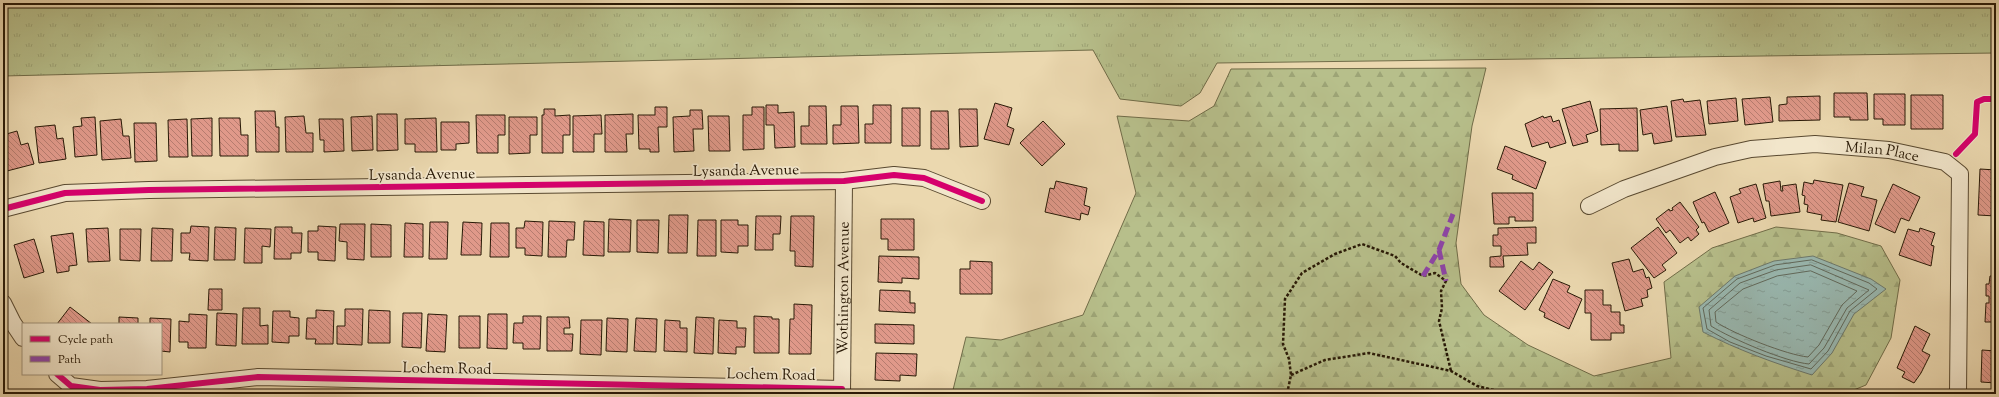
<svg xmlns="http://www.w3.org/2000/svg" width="1999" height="397" viewBox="0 0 1999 397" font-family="'Sorts Mill Goudy',serif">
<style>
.grass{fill:url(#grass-tufts);stroke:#706c48}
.forest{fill:url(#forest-firs);stroke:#706c48}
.water{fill:url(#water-ripples);stroke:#6c796d}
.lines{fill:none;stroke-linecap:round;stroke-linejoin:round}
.shore{stroke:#60695c;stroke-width:1}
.building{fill:url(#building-back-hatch);stroke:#281906}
.minor-casing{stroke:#594930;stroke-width:18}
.path{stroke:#281906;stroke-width:2.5;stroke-dasharray:3 2;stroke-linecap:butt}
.minor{stroke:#f2e6cb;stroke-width:16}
.quiet{stroke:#8e44ad;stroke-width:5;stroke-dasharray:10 5;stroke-linecap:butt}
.cycleway-casing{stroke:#f2e6cb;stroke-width:8}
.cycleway{stroke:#d6006c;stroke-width:6}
.labels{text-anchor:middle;stroke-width:3.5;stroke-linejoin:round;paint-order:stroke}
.street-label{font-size:15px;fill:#281906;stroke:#f2e6cb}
</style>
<defs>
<pattern id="grass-tufts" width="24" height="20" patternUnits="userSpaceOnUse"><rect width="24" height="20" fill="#b7bf8b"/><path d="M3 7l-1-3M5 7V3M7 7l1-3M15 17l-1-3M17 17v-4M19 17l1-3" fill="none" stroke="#9da476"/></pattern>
<pattern id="forest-firs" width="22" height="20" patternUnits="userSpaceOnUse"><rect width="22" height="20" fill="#b7bf8b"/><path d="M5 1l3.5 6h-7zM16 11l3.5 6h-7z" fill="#9da476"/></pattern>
<pattern id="water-ripples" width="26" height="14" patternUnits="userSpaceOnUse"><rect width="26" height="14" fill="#99b9b2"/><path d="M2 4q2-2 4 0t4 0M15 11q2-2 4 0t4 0" fill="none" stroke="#849e98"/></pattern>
<pattern id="building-back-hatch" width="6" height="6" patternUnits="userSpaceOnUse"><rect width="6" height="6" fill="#e0998a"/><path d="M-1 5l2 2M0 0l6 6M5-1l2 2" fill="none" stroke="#b67c6f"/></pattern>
</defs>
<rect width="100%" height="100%" fill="#ebd8af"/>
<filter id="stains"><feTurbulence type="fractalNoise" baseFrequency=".005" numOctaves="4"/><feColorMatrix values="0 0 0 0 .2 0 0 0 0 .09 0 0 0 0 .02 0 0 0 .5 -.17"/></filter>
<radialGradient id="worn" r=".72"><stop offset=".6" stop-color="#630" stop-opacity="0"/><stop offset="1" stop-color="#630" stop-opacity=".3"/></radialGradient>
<!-- grass -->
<path class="grass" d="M3,3h1993v50l-779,10 -17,30 -19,13 -61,-7 -27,-49 -1090,26z"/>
<!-- forest -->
<path class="forest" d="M1486,68l-14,58 -16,117 5,41 23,31 44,30 66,31 77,-18 -7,-76 48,-34 64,-21 61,6 44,13 19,34 -9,58 -25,47 -22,9h-892l14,-57 35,3 82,-25 53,-122 -19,-77 72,5 25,-15 17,-37z"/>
<!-- water -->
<path class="water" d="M1813,256l58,23 15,10 -32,25 -22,39 -20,22c-38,-12 -74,-25 -109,-43l-4,-25 36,-31 39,-15z"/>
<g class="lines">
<!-- shore -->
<path class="shore" d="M1812,260l57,23 8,6 -27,22 -22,40 -17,18 -45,-13 -36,-14 -23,-13 -4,-21 34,-29 38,-14z
M1811,265l58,25 -22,18 -23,40 -15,16c-23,-2 -77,-25 -98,-38l-2,-16 31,-27 36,-13z
M1811,271l46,20 -15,14 -23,40 -11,12c-21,-2 -74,-23 -92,-35l-1,-10 28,-23 34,-13z"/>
</g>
<!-- building -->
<path class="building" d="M1834,93h33l1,27h-18v-3h-16z
M1874,94h31v31h-22v-6h-9z
M1911,95h32v34h-32z
M1820,96v24l-41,1v-16l8,-1v-7z
M1770,97l3,25 -28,3 -3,-26z
M1736,98l2,23 -29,3 -2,-23z
M1683,99l1,3 16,-2 6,35 -30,2 -5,-36z
M1590,101l8,30 -12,4 2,7 -15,4 -11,-37z
M995,103l17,5 -5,18 7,3 -5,16 -25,-6z
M766,105h12v8l16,-1 1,35 -20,1 -1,-23h-8z
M873,105h18v38h-26v-19h8z
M809,106h17l1,38h-26v-18h8z
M841,106h17l1,37 -26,1v-19h8z
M1667,106l5,35 -18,3 -2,-11 -9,2 -3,-25z
M655,107h12v20h-9l1,25h-9v-3h-11l-1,-34h17z
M752,107h12v42l-21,1v-35h9z
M902,108h18v38h-18z
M1637,108l1,43h-19v-7l-18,1 -1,-36z
M544,109h11v7l15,-1v20h-7v18h-21v-38h2z
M959,109h18l1,37 -18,1z
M690,110h12l1,19h-10l1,22 -20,1 -1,-35 17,-1z
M255,111h20l1,16h3v25h-23z
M931,111h17l1,38h-18z
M377,114h20l1,36 -21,1z
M633,114v20h-7l1,18h-22v-37z
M476,115h29v20h-7v18h-21z
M601,115l1,19h-8v18h-21v-36z
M304,116l2,17h7v19h-27l-1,-35z
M372,116l1,34 -21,1 -1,-34z
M708,116h21l1,35h-21z
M1543,116l1,2 7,-2 2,6 6,-2 7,23 -16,5 -2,-6 -16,5 -7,-23z
M95,117l2,38 -22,2 -2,-30 9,-1 -1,-8z
M509,117h28v18h-7v18l-21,1z
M212,118v38h-20l-1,-37z
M219,118h21l1,17h7v21h-28z
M436,118l1,34h-22v-8h-10v-25z
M121,119l2,17h6l2,22 -29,2 -2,-39z
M187,119l1,38h-19l-1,-37z
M319,119h24l1,32 -20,1v-12h-4z
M1043,121l22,23 -23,22 -22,-23z
M441,122h28v21l-13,1v6h-15z
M134,123h22l1,38 -22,1z
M55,125l2,14 6,-1 3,21 -27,4 -4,-36z
M17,131l4,14 7,-2 6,21 -27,7 -4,-14v-22z
M1505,146l41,16 -10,27 -24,-10 1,-4 -16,-6z
M1980,169l16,1v46l-18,-1z
M1814,180l29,5 -7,37 -15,-2 1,-5 -15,-3 1,-7 -4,-1 1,-8 -3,-1 2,-13 9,2z
M1056,181l31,7 -3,17 6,2 -2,8 -7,-2 -1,7 -35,-8 5,-24 4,1z
M1780,181l1,10h2l-1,-5 14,-2 4,28 -29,4 -2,-15h-3l-3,-17z
M1849,183l15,4 -3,9 16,4 -8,31 -31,-9z
M1756,184l10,34 -12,4 -1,-4 -15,5 -8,-26 11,-4 -2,-4z
M1893,184l27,13 -11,24 -8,-3 -6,15 -20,-9z
M1715,192l14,31 -20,9 -5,-10 -2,1 -9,-21z
M1492,193h41v28h-18v-4h-6v7h-15z
M1680,202l19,25 -3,3 3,4 -8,7 -3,-4 -8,6 -10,-13 -4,3 -10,-14 13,-10 1,2 3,-1 -1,-2z
M669,215h19l-1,38h-19z
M756,216h25l-1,18h-7v16h-18z
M791,216h23l-1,51 -18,-1v-15h-5z
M609,219l22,1 -1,32h-22z
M881,219h33v31h-26v-11h-7z
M637,220h22l-1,33 -21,-1z
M698,220h18v36h-19z
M721,220h17v5h10v21h-10v7l-17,-1z
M525,221l18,1 -1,34 -17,-1v-7h-9v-20h8z
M549,221l26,1 -1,18h-7l-1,17h-18z
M584,221l20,1v34l-21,-1z
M430,222h18l-1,37h-18z
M463,222l19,1 -1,32h-20z
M405,223l18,1v33h-19z
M491,223h18v34h-19z
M340,224h25l-1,36 -17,-1v-17l-8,-1z
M371,224l20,1v32h-20z
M191,226l18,1 -1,34 -19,-1 1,-7h-9v-20h9z
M318,226l18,1 -1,34 -17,-1v-8h-10v-21h10z
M215,227l21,1 -1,32h-21z
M275,227h17v6h10l-1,20h-10v6h-17z
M1536,227v16h-9l1,12 -25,1 1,11h-14v-10l11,-1v-10h-8v-11h5v-7z
M1658,227l19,26 -15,12 4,5 -12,8 -23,-30z
M108,228l2,33 -22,1 -2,-33z
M152,228l21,1 -1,32h-21z
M245,228l26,1 -1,18 -8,-1v17h-18z
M1920,228l15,5 -4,12 3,1 -3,20 -32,-11 9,-26 11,3z
M120,229h21l-1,32 -20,-1z
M73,233l4,32 -8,1v5l-12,2 -6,-37z
M34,239l10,33 -20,6 -10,-33z
M879,256l40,1v22l-17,-1v5l-24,-1z
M1629,259l4,13 10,-3 3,9 3,-1 3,11 -5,2 1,7 -7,2 2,7 -18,5 -13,-48z
M970,261l22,1v32h-32v-25h10z
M1521,261l12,9 6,-8 14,10 -28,38 -26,-19z
M1990,276h6v46h-11l1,-19h3v-7h-3v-12h3z
M1553,279l17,7 -3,6 15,7 -13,30 -25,-12 1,-4 -6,-3z
M209,289h13v21h-14z
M880,290l30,1v12h5v10l-36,-2z
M1585,290h18v15h8v7h9v13h4v8h-13v7h-20v-27h-6z
M794,304l18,1 -1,49h-22l1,-35h4z
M70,307l22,17h-35z
M243,308h17v18l8,-1v19h-26z
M345,309h18l-1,36 -25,-1v-18h8z
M316,310l18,1 -1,33h-18l1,-5h-10l1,-21h9z
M369,310l21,1v32h-22z
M273,311h17v6l9,1v18h-10v7l-17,-1z
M217,313l20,1 -1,32 -20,-1z
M403,313h19l-1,35 -19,-1z
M189,314l18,1 -1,33h-18v-6h-9v-21l10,1z
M428,314l19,1 -2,37 -19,-1z
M488,314h19v35l-20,-1z
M459,316h21v32h-21z
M523,316h18l-1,33h-17v-6h-10l1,-20h9z
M754,316l18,1v2h7v34h-25z
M119,317l19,1v6h-19z
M547,317h22l1,11h-6v6h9l-1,17h-25z
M696,317l18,1 -1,36 -19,-1z
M150,318l21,1 -1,33 -9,-1v-27h-11z
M607,318l21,1 -1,33 -21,-1z
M636,318l21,1 -1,33 -22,-1z
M581,320h21l-1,35 -21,-1z
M665,320l15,1v7h7v24l-23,-1z
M719,320l18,1v7h9l-1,19h-9v7l-18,-1z
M875,324l39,1v19l-39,-1z
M1915,326l15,8 -8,17 8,4 -9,18 -7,10 -12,-6 3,-5 -8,-4z
M1982,350l14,1v32l-15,-1z
M876,353l41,1 -1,22 -16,-1v6l-25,-1z
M3,385l11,9h-11z
M1907,391l1,3h-11l2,-1z"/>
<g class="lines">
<defs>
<g id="minor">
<path id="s1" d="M1589,206l35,-17 91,-32 36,-8 64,-5 74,6 56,12 15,12 -2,220"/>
<path d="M3,209l62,-16 84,-3 695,-9 50,-6 30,3 58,23"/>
<path d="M3,303l10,20 10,15"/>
<path d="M57,374l14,12 29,4 47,-1 111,-12 584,12"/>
<path id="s2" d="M842,394l2,-213"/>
</g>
</defs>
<!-- minor casing -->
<use href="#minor" class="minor-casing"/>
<!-- path -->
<path class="path" d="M1291,375l34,-15 44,-7 82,18 26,15 33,8
M1287,394l4,-19 -2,-16 -6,-15 2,-45 17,-26 33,-19 27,-10 33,12 6,7 22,13 12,-3 11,8 -5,10 1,17 -3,13 12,50"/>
<!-- minor -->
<use href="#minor" class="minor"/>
<!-- quiet -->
<path class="quiet" d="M1439,250l7,31
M1423,276l16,-26 14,-36"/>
<defs>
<path id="cycleway" d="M1956,154l19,-20 2,-32 7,-3h12
M3,209l62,-16 84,-3 695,-9 50,-6 30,3 58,23
M57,374l14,12 29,4 47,-1 111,-12 584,12"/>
</defs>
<!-- cycleway casing -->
<use href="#cycleway" class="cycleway-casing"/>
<!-- cycleway -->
<use href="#cycleway" class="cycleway"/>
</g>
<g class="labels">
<!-- street labels -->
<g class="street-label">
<text dy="5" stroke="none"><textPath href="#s1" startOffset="304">Milan Place</textPath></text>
<text transform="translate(746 170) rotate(-1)" y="5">Lysanda Avenue</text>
<text transform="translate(422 174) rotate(-1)" y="5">Lysanda Avenue</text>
<text dy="5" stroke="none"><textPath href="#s2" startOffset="106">Wothington Avenue</textPath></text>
<text transform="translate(447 368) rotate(1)" y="5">Lochem Road</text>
<text transform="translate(771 374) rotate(1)" y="5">Lochem Road</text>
</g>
</g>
<!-- margin -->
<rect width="1999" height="397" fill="none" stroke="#ebd8af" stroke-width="16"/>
<rect x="4" y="4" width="1991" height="389" fill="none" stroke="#281906" stroke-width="2"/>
<rect x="8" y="8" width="1983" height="381" fill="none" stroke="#281906"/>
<!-- legend -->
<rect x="22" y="323" width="140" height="52" fill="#f2e6cb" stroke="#a1947c"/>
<rect x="30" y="336" width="20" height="6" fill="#d6006c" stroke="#a1947c"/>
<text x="58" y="343" font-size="12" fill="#281906">Cycle path</text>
<rect x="30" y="356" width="20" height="6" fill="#8e44ad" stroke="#a1947c"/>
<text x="58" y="363" font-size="12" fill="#281906">Path</text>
<rect width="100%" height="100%" filter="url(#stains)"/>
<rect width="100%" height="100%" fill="url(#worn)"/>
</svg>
